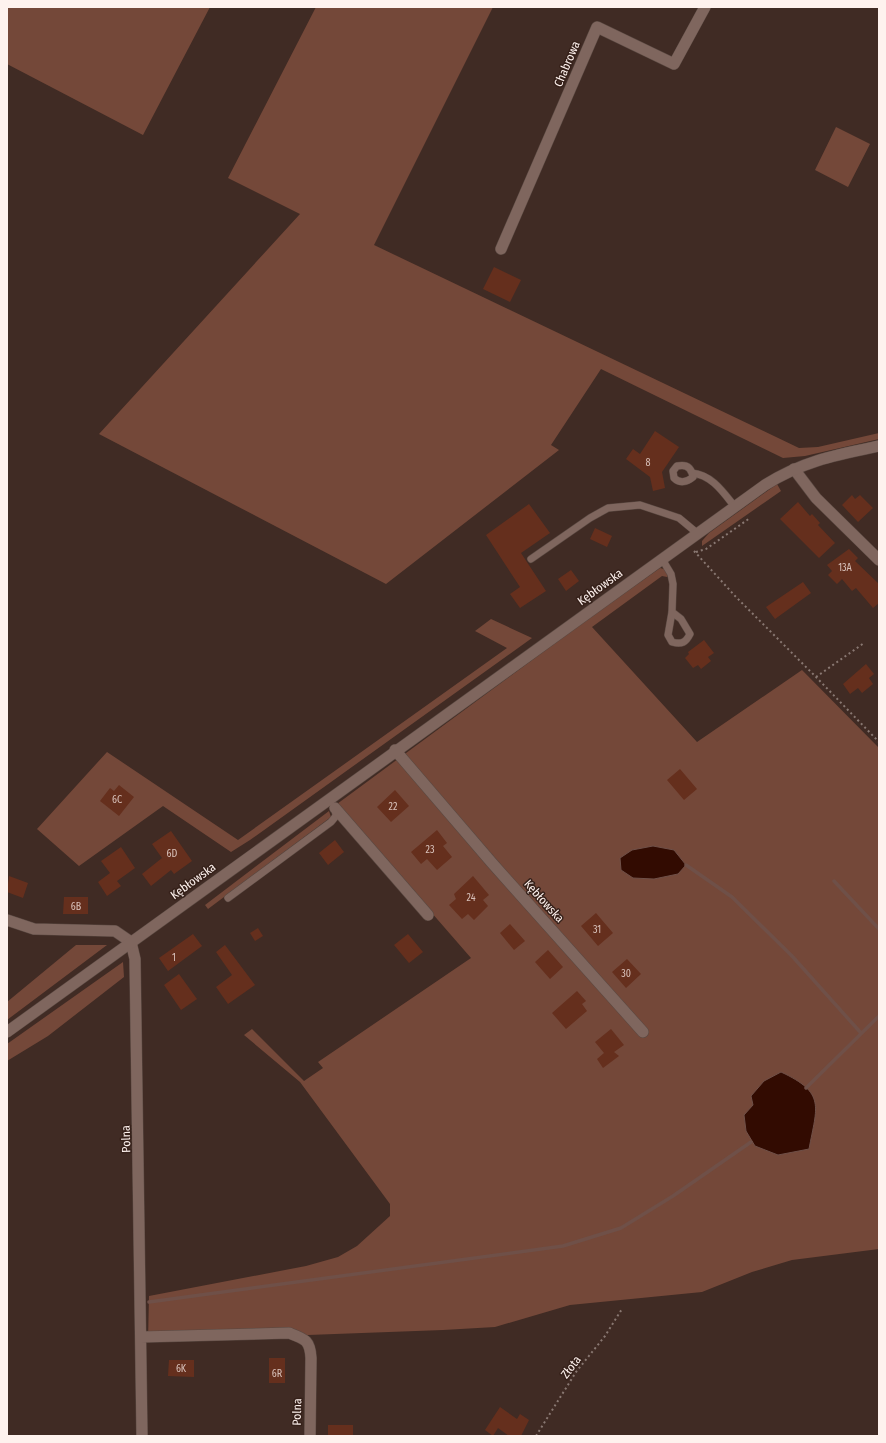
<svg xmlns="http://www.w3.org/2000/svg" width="886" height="1443" viewBox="0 0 886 1443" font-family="'Fira Sans Condensed',sans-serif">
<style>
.green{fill:#744839}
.water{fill:#320b01;stroke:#6f5048}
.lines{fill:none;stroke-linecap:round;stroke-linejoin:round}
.stream{stroke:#6f5048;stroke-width:3.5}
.building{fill:#652f1d}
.service-casing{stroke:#5a4942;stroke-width:8}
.minor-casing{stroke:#5a4942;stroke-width:12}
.tertiary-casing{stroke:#5a4942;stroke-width:12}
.path{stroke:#897872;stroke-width:2;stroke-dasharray:2 3;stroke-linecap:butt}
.service{stroke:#7f665e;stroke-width:7}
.minor{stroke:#7f665e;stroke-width:11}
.tertiary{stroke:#7f665e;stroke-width:11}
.labels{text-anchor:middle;stroke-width:3;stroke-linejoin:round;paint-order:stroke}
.number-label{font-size:10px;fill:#d8c1ba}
.street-label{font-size:12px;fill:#fef2ee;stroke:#36211a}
</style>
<rect width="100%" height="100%" fill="#402b24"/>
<!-- green -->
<path class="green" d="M7,7h203l-67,128 -136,-71z
M316,7h177l-119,238 425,203 19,-1 61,-14v6l-74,17 -22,2 -182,-89 -50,76 8,5 -173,134 -287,-150 201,-220 -72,-36z
M836,127l34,17 -22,43 -33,-17z
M777,484l4,7 -79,55v-5l7,-8z
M660,568l4,1 6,6 -3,2 -5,-1 -70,51 105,115 105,-72 77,78v501l-87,11 -40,12 -50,20 -132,13 -75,22 -52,3 -295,11 1,-45 157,-30 32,-9 19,-11 33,-30v-12l-90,-122 -56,-47 8,-6 52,52 19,-13 -5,-6 153,-104 -134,-154 248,-183z
M491,619l41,19 -282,202 -19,12 -68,-46 -84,60 -42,-37 70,-77 131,88 269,-192 -32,-17z
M329,811l2,6 -123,92 -3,-4z
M76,945h31l-100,75v-18z
M123,962l1,15 -76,59 -41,25v-17z"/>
<!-- water -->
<path class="water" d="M653,846l21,4 12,15 -8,9 -24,5 -21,-1 -12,-8 -1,-12 12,-8z
M781,1072c45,21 36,34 28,77l-31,6 -23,-9 -9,-15 -2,-16 9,-10 -2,-9 13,-15z"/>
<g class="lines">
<!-- stream -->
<path class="stream" d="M686,865l46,32 60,59 69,77
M834,881l45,48
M806,1088l73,-72
M149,1302l414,-56 58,-18 52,-32 78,-54"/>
</g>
<!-- building -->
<path class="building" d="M494,267l27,13 -11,22 -27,-13z
M655,431l24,16 -17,25 3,16 -12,3 -3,-14 -24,-18 7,-10 7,5z
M852,495l3,4 5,-4 13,13 -15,14 -16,-17z
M798,502l12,14 2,-2 8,9 -2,2 17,18 -16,15 -39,-39z
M529,504l21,29 -29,20 25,38 -26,17 -10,-14 10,-7 -34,-52z
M595,528l17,8 -5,11 -17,-8z
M849,549l9,9 -3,3 24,23v19l-6,5 -17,-20 -4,3 -10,-12 -5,5 -9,-9 4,-4 -5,-6z
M571,570l8,11 -13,10 -8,-12z
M803,582l8,11 -36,26 -9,-12z
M704,640l10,13 -6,4 3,4 -10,8 -3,-4 -5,3 -8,-10 4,-4 -1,-2z
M866,664l8,10 -5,4 4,6 -11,9 -4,-5 -8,6 -7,-10z
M680,769l17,20 -13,11 -17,-20z
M119,785l15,12 -15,19 -19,-15 10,-13 4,3z
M395,790l14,16 -18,16 -14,-15z
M437,830l10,13 -4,3 9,11 -15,13 -10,-11 -6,5 -10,-12z
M171,831l21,30 -18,13 -3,-4 -20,16 -9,-12 20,-16 -10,-14z
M335,840l9,12 -16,13 -9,-12z
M121,847l14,21 -18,13 4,5 -14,10 -9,-14 12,-9 -9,-12z
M9,876l19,7 -5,15 -16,-6z
M473,876l16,19 -6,5 5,6 -14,14 -6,-6 -6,5 -13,-14 7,-6 -2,-5z
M64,897h24v17h-25z
M596,913l17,20 -15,13 -17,-20z
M510,924l15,17 -11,9 -14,-17z
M258,928l5,8 -8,5 -5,-8z
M193,934l9,12 -34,25 -9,-13z
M408,934l15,18 -14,11 -15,-18z
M225,945l30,40 -27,19 -12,-17 16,-12 -16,-23z
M548,950l15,17 -13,12 -15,-17z
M627,959l14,15 -15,14 -14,-16z
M179,974l18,25 -16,11 -17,-25z
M577,991l9,10 -4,3 5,7 -21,18 -14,-16z
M611,1029l13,16 -10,7 5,4 -16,12 -6,-9 7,-6 -9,-11z
M269,1358h16v25h-16z
M169,1360h25v17l-26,-1z
M500,1407l17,12 3,-5 9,6 -8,16h-12l-11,-8 -5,8 -8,-6z
M328,1425h25v11h-25z"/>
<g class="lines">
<defs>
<path id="service" d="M692,473l1,4c-6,5 -13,7 -19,1l-1,-7 4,-5c7,-1 12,-1 15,7 20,2 31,19 43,34
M531,559l59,-41 18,-10 32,-3 39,13 18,15
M662,559l9,15 2,10 -1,28 -4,23 4,7c10,3 14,0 18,-8l-9,-15 -9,-7
M228,898l103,-76 5,-6 -1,-8"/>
<path id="minor" d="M501,249l96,-222 77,37 31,-57
M794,469l22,29 63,62
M395,750l97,113 151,169
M335,808l93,107
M7,920l27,9 81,2 16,11 4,17 7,477
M141,1337l148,-4c16,6 21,7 22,25l-1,78"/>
<path id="tertiary" d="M7,1032l758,-547c38,-24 71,-30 114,-39"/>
</defs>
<!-- service casing -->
<use href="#service" class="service-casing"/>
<!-- minor casing -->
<use href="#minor" class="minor-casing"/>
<!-- tertiary casing -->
<use href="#tertiary" class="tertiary-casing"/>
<!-- path -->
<path class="path" d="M694,551l42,46 80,80 63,65
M696,552l10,-3 44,-31
M816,677l48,-34
M536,1436l40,-64 29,-36 17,-27"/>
<!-- service -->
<use href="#service" class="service"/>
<!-- minor -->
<use href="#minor" class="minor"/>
<!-- tertiary -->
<use href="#tertiary" class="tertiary"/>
</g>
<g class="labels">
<!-- number labels -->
<g class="number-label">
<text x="648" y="466">8</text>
<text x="845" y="571">13A</text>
<text x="117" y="803">6C</text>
<text x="393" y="810">22</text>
<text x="430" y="853">23</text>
<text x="172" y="857">6D</text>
<text x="471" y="901">24</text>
<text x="76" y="910">6B</text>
<text x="597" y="933">31</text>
<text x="174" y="961">1</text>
<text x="626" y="977">30</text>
<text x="181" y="1372">6K</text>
<text x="277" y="1377">6R</text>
</g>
<!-- street labels -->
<g class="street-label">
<text transform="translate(567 64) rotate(-67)" y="4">Chabrowa</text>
<text transform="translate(600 587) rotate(-36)" y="4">Kębłowska</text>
<text transform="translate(193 881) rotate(-36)" y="4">Kębłowska</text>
<text transform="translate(544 901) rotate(48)" y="4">Kębłowska</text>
<text transform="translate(126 1139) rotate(-91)" y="4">Polna</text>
<text transform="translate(571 1367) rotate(-53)" y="4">Złota</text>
<text transform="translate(297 1412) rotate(-89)" y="4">Polna</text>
</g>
</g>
<!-- border -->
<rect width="886" height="1443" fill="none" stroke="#fef2ee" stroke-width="16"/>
</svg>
